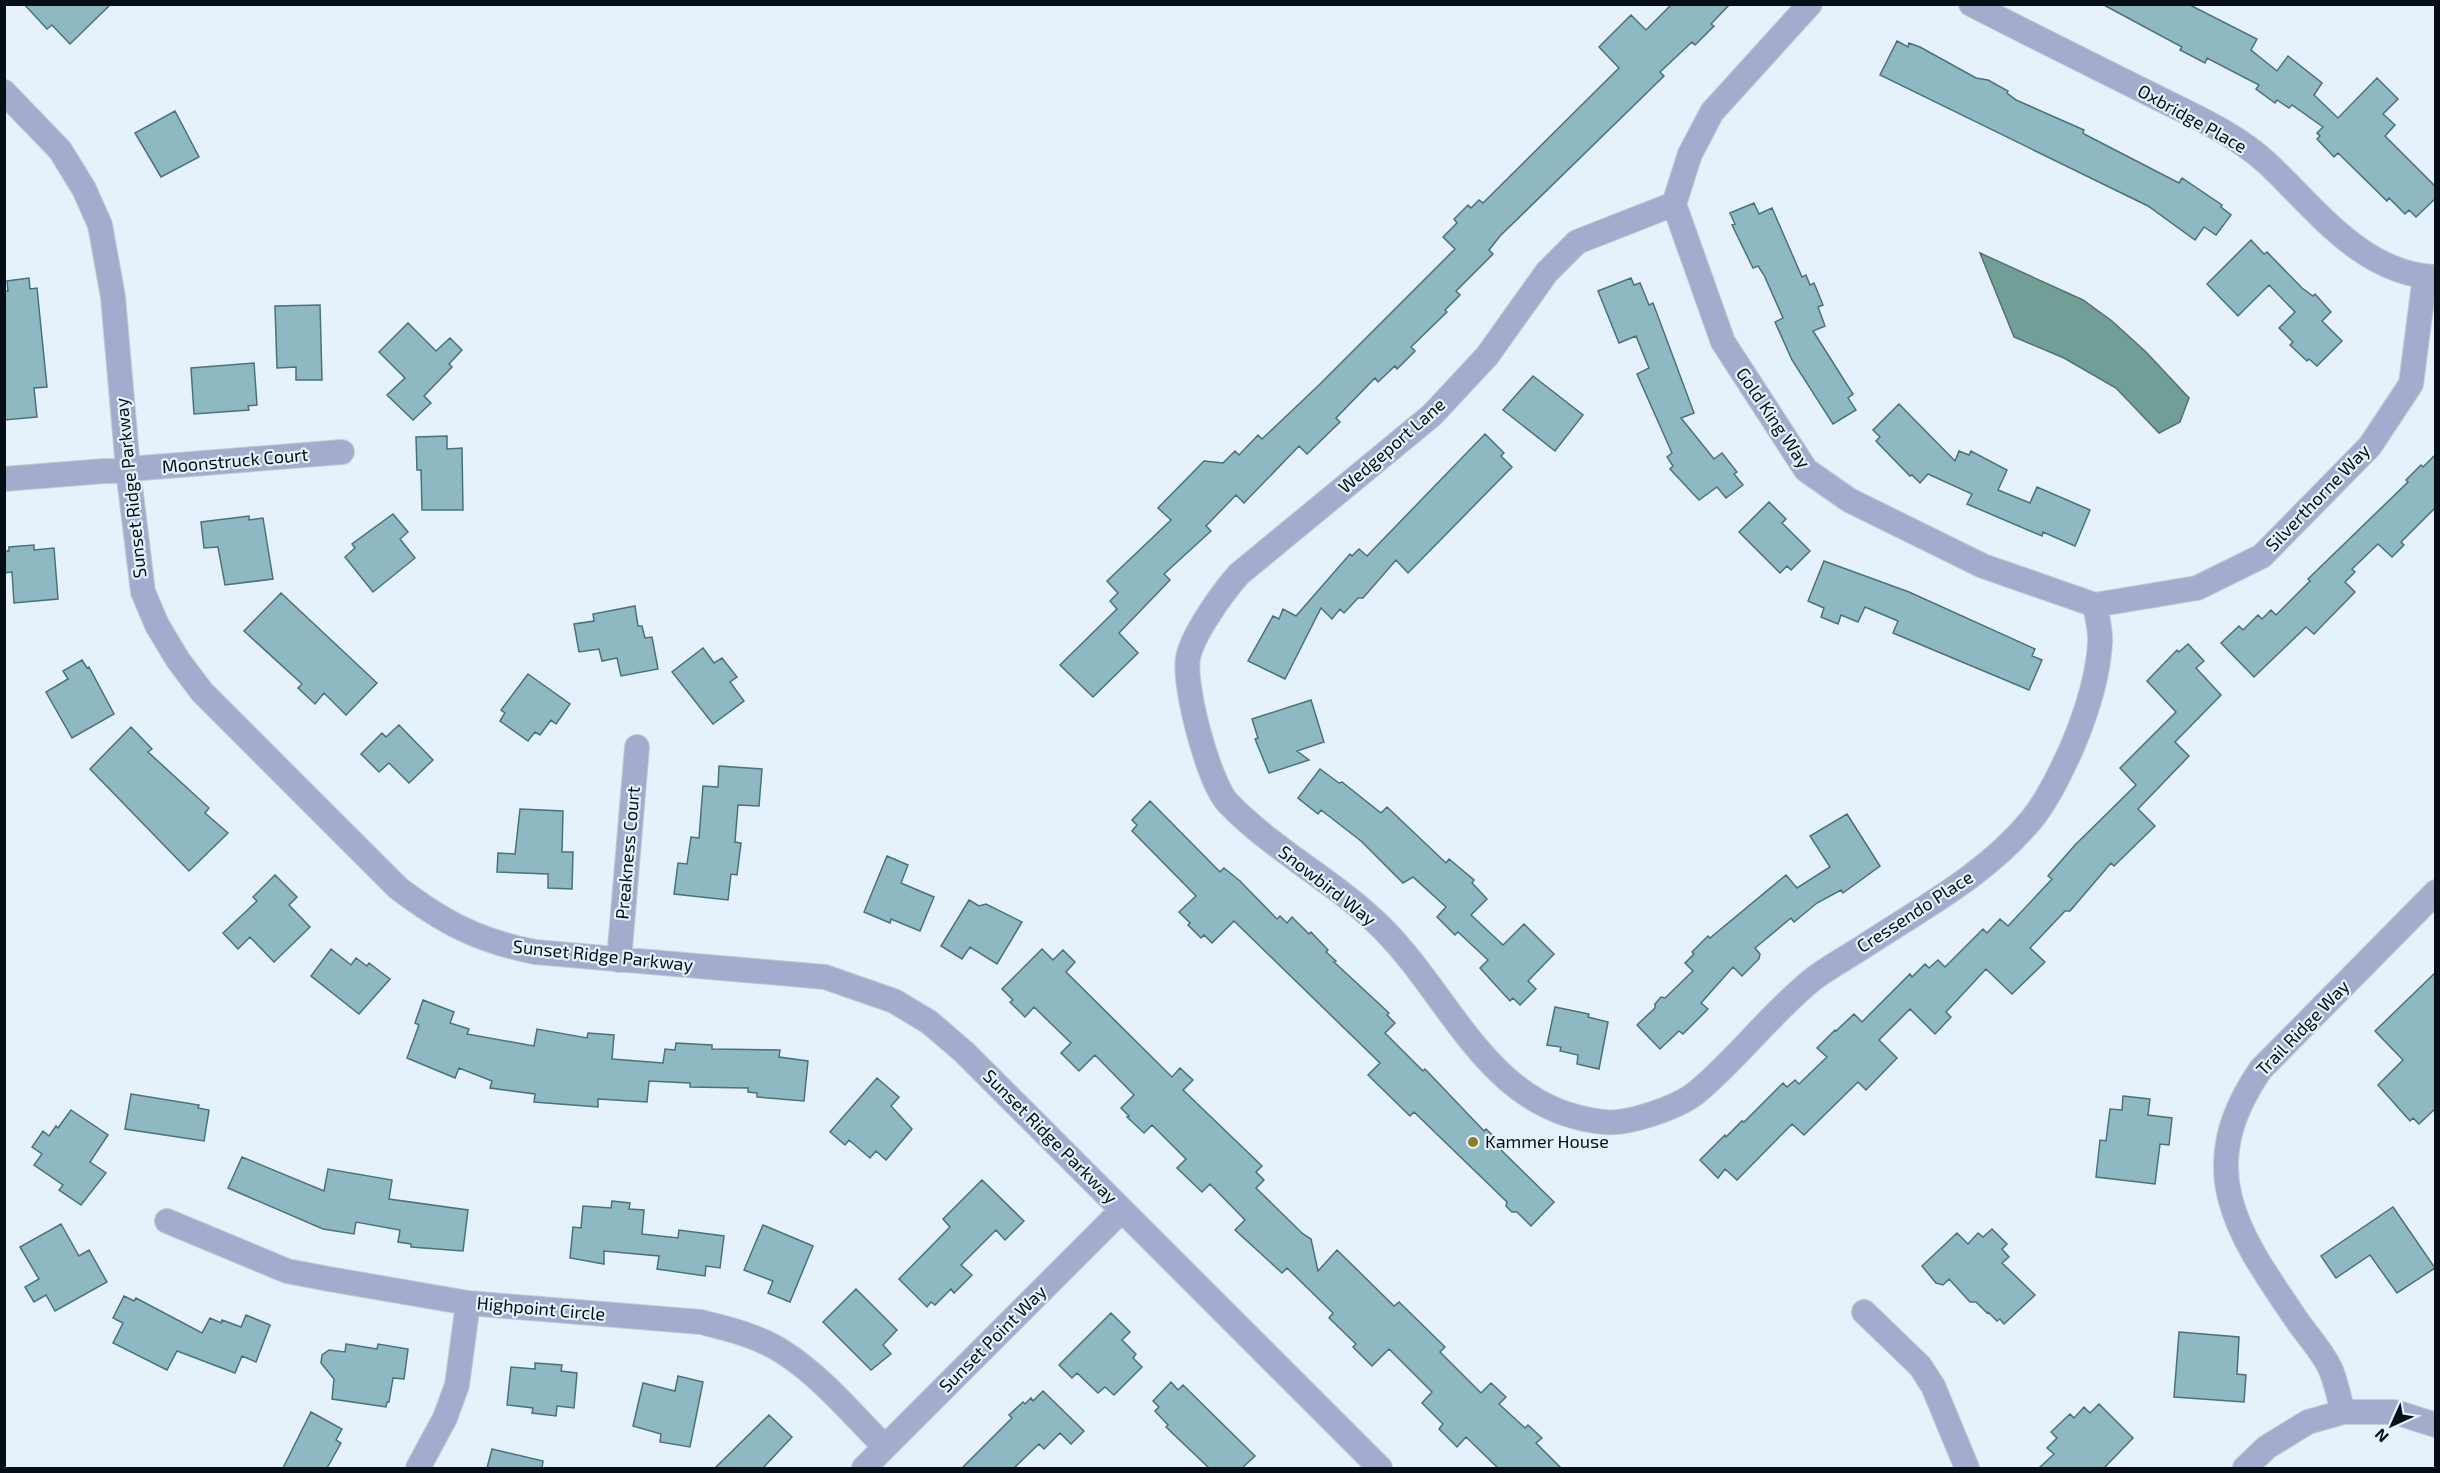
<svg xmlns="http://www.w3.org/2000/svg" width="2440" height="1473" viewBox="0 0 2440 1473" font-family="'Exo 2',sans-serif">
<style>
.water{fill:#729e98;stroke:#517371;stroke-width:1.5}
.building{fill:#8eb8c2;stroke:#4a727c;stroke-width:1.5}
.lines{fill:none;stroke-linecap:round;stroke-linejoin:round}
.minor-casing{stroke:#c1cdd6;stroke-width:26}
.minor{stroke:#a3accd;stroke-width:24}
.poi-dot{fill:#8b7d23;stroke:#e5f1fb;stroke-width:2}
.labels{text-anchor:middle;stroke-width:4.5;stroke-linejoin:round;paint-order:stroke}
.street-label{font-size:18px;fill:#050e16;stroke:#e5f1fb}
.poi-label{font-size:18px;fill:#050e16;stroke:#e5f1fb;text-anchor:start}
</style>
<rect width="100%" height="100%" fill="#e5f1fb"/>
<!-- water -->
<path class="water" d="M1980,253l103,47 29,21 34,31 43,46 -9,24 -21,11 -43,-45 -52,-30 -50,-21z"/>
<!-- building -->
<path class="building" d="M24,4h87l-41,40 -18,-19 -5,4z
M1672,4h58l-19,20 3,2 -19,19 -3,-3 -32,30 4,4 -164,160 -11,14 4,4 -37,37 4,4 -15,15 2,2 -36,35 4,4 -18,18 -2,-3 -17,16 -3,-4 -39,40 4,4 -33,32 -8,-8 -55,57 -8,-8 -30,31 5,5 -47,43 6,6 -51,53 19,20 -45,44 -33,-32 57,-56 -7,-8 8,-8 -11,-12 64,-61 -13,-12 46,-47 19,2 12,-12 4,4 19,-20 4,4 57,-54 136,-136 -12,-12 14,-14 -3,-4 14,-14 3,3 8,-8 4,3 136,-135 -20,-21 32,-32 15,15z
M2102,4h86l69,35 -6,11 26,21 11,-15 34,27 -8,12 24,23 39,-40 21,21 -15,15 12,11 -10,11 51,51v11l-20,19 -7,-7 -4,4 -16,-16 -2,3 -49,-48 -4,4 -17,-18 3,-3 -3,-3 6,-6 -31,-22 -3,3 -12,-8 -2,3 -19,-14 3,-4 -52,-27 -2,5 -25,-13 2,-3z
M1897,41l11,6 1,-4 11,4 56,31 12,2 20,11 -1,2 9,7 68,30 -1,3 3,2 93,48 3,-5 40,27 -1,2 10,8 -15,20 -12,-8 -9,13 -47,-34 -268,-131z
M175,111l24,46 -38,20 -26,-44z
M1754,203l5,11 13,-6 30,69 4,-2 4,10 4,-2 9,22 -5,2 7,19 -12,5 40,63 -5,4 8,12 -23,14 -41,-64 -17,-38 8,-4 -19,-43 -6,-9 -5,2 -21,-43 3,-1 -5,-11z
M2251,240l13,14 3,-2 35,36 11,8 2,-2 16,18 -9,9 20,20 -25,25 -8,-7 -2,2 -17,-16 3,-3 -14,-14 16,-16 -26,-27 -31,31 -31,-32z
M29,278l1,11 7,-1 10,99 -13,1 3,29 -33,3v-129h4l-1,-10z
M1631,278l3,7 6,-2 9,22 4,-2 41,110 -13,5 33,41 8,-6 15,19 -3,2 9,11 -17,13 -9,-11 -18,13 -29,-31 3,-3 -6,-9 5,-4 -35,-79 12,-6 -13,-32 -17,7 -21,-52z
M320,305l2,75h-26v-13l-19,1 -2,-62z
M408,323l28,28 14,-13 12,12 -13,14 3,3 -28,29 7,7 -18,17 -26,-25 18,-17 -26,-26z
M254,363l3,42 -9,1 1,4 -55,4 -3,-46z
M1533,376l50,39 -28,36 -52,-41z
M1899,404l56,57 4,-10 10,4 2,-4 36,19 -9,20 32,13 7,-16 53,23 -15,36 -32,-14 -1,4 -75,-32 5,-10 -44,-20 -8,9 -8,-8 -2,1 -34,-35 4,-4 -7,-7z
M1485,434l19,19 -3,3 11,11 -104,106 -12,-13 -33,38h-5l-14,15 -4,-4 -8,10 -11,-11 -36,71 -37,-18 25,-45 6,3 4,-10 13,7 54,-62 2,2 7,-7 8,7z
M447,436v13l15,-1 1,62h-41l-1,-40h-4l-1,-33z
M2436,454v53l-35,35 3,3 -12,12 -14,-13 -26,25 3,3 -10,10 10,10 -41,42 -8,-7 -52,50 -33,-34 18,-17 4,4 15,-15 4,4 9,-9 5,5 34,-34 -2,-2 100,-97 -2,-2 15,-15 2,2z
M1769,502l17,17 -4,4 28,28 -19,19 -4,-4 -7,7 -41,-41z
M393,514l15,18 -8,7 15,19 -42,34 -28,-35 10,-9 -3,-4z
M249,516v4l14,-2 10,61 -48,6 -7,-38 -14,1 -3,-26z
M34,545v5l20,-2 4,51 -44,4 -2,-31 -8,1v-22h5v-4z
M1824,561l85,31 126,57 -3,7 10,4 -13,30 -136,-57 5,-12 -33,-14 -7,15 -17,-7 -3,9 -17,-7 3,-9 -16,-7z
M281,593l96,90 -31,32 -22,-22 -9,11 -17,-16 4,-4 -58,-53z
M635,606l3,20h4l3,12 7,-1 6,32 -37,7 -4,-18 -15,3 -3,-12 -20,3 -5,-28 20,-3 -1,-7z
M2188,644l16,17 -8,7 25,27 -46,47 14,14 -51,53 17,17 -41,40 -3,-3 -41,48h-5l-35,37 15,14 -33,32 -26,-25 -40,43 5,5 -16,17 -25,-25 -31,31 18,18 -31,32 -8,-8 -54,53 -12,-11 -55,56 -12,-11 -7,9 -18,-18 25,-25 1,2 16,-16 2,1 39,-39 4,4 8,-7 4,4 28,-27 -10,-9 18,-18 1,1 18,-17 8,8 48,-48 2,3 13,-13 4,4 9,-8 7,7 38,-38 4,4 13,-14 8,7 44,-47 -4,-3 27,-31 61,-60 -16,-17 56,-56 -29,-31 30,-31 2,2z
M703,648l11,15 8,-5 15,19 -7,5 14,19 -31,23 -41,-52z
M82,660l5,8 2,-1 25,47 -42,24 -26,-46 22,-13 -5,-8z
M528,674l42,30 -14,20 -5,-4 -11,15 -5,-3 -7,9 -28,-20 5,-8 -4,-3z
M1311,700l13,42 -27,9 12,9 -40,13 -14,-34 3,-1 -6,-19z
M399,725l34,35 -24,23 -20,-20 -10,9 -18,-18 21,-21 4,4z
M131,727l21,22 -4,3 61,56 -4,5 23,20 -39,38 -99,-102z
M719,766l43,3 -3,37 -21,-1 -3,37 6,1 -4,32 -6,-1 -3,26 -54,-6 4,-31 9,1 4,-27 8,1 4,-52 15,1z
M1320,769l19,14 3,-1 39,31 6,-6 59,56 3,-4 25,21 -2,3 15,16 -16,16 32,30 21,-21 30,30 -26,27 8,8 -16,16 -7,-7 -3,3 -30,-33 8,-8 -30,-28 -3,3 -18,-18 9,-10 -33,-30 -10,6 -42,-42 -40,-31 -3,4 -20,-16z
M1150,801l70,71 4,-4 16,13 37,38 3,-3 7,7 5,-6 17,17 2,-2 17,18 -2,2 10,9 -2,1 55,51 -2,2 8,8 -10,10 38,38 2,-2 59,62 2,-2 17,16 -3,4 54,53 -23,24 -14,-14h-5l-6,-6 1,-4 -93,-90 -4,4 -42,-41 12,-12 -146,-142 -22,22 -8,-8 -3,3 -13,-13 2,-2 -11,-11 17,-16 -64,-65 5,-6 -5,-5z
M520,809l43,2 -1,41h11l-1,37 -24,-1v-14l-51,-2 1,-19 17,1z
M1847,814l33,52 -37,27 -2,-3 -24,13 -23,19 -3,-4 -36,30 5,6 -1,5 -17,17 -9,-9 -32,36 7,6 -25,25 -4,-3 -19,18 -23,-24 18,-17v-4l6,-7 4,1 28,-27 -8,-8 9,-9 -2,-2 16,-16 2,2 76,-63 11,13 33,-21 -20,-31z
M887,856l21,9 -7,18 33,14 -14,34 -29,-12 -1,4 -26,-11z
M275,875l22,22 -8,8 21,22 -36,35 -24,-25 -12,12 -15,-16 34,-32 -4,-4z
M969,900l10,6 7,-2 36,18 -25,42 -27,-17 -8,12 -21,-13z
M331,949l20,16 5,-7 11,8 2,-3 21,16 -31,35 -48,-38z
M1042,949l11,11 10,-10 12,12 -9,10 106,105 8,-9 13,12 -10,10 79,76 -6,6 8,8 -8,8 47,46 8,5 7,32 19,-21 57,56 5,-4 46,45 -5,5 41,41 10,-10 15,14 -7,7 26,24 3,-3 14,13 -6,5 25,25h-63l-32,-31 -9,10 -18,-18 4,-5 -21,-21 10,-11 -43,-43 -17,17 -19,-19 3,-3 -27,-26 4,-5 -46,-45 -5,5 -47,-43 10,-10 -35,-36 -8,8 -25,-24 9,-9 -34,-34 -8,8 -17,-16 2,-1 -8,-8 13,-13 -39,-40 -16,16 -18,-18 10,-10 -37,-36 -9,10 -15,-15 3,-2 -11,-11z
M2436,972v136l-17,16 -6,-6 -3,3 -32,-36 25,-25 -28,-29z
M423,1000l31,12 -4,11 19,6 -2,5 67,12 3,-17 50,9 1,-5 26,2 -2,24 51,4 2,-14 10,1 1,-7 36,2v4l68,1 -1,7 29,4 -4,40 -47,-4v-4l-9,-1v-4l-58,-1v-4l-41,-2 -2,21 -49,-3v8l-64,-5 1,-8 -45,-6 2,-7 -33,-13 -4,10 -48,-20 12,-33 -4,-2z
M1555,1007l34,7 -1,3 20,5 -9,47 -22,-5 1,-9 -18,-4 1,-4 -14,-2z
M877,1078l22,19 -8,9 21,23 -26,31 -10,-9 -6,7 -21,-18 -4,5 -15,-13z
M131,1094l68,11 -1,3 11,2 -5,31 -79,-12z
M2123,1096l27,3 -2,16 24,3 -3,27 -9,-1 -5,40 -59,-7 4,-37 6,1 4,-32 12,1z
M71,1110l37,25 -18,27 16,11 -25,32 -22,-15 4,-5 -29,-20 8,-11 -10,-7 11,-16 6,5 7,-10 2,2z
M242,1157l82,34 4,-22 64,11 -3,19 79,11 -5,41 -52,-4v-3l-13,-2 2,-12 -44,-8 -2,12 -31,-5 -95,-41z
M982,1180l42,41 -19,19 -9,-10 -35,35 11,10 -18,18 -3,-4 -16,16 -4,-3 -4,5 -28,-28 51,-52 -7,-8z
M612,1201l18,2 -1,6 15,1 -2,24 36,4 1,-8 45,6 -4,32 -14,-2 -1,10 -48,-7 2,-13 -55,-5v13l-34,-6 3,-31 8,1 2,-22 28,2z
M2393,1207l42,61 -38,25 -27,-38 -34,23 -15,-22z
M61,1224l18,32 10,-6 18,32 -52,29 -9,-16 -12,7 -9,-15 14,-8 -19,-32z
M763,1225l50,21 -23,56 -22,-9 5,-12 -29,-11z
M1992,1229l15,15 -5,5 7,8 -7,6 33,32 -31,29 -4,-5 -3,2 -9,-9 -1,1 -11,-11h-6l-21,-23 -6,6 -7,-2 -14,-17 35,-33 11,11 10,-11 5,4z
M856,1289l41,41 -14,15 8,9 -20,16 -48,-48z
M124,1296l10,5 2,-3 66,35 8,-15 11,5 1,-3 19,7 5,-12 24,10 -14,37 -14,-6 -7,17 -58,-22 -10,19 -54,-27 10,-20 -10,-5z
M1111,1313l19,19 -8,8 14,14 -3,4 9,9 -28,28 -9,-8 -7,6 -21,-20 -5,5 -13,-13z
M2179,1332l60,5 -2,37 9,1 -2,27 -70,-5z
M346,1344l31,5 1,-5 30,5 -4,30 -11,-1 -4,24h-2l-1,5 -54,-8 2,-20 -13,-16 1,-8 7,-5 16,2z
M535,1363l27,2 -1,6 16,2 -3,35 -17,-2 -1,10 -24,-3 1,-5 -26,-3 4,-38 24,2z
M678,1376l25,6 -13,65 -30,-5 1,-8 -28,-8 10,-43 32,8z
M1171,1382l7,8 5,-5 72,71 -13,12h-33l-43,-41 2,-2 -13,-14 4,-4 -6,-6z
M1043,1391l41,40 -13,13 -11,-11 -16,16 -5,-5 -25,24h-52l50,-50 -3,-3 14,-13 2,2 6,-6 2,3z
M2099,1404l34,34 -29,30h-65l15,-14 -7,-6 10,-10 -6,-6 19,-18 4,4 10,-11 6,6z
M311,1412l31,17 -6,11 5,3 -14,25h-44z
M769,1415l23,22 -29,31h-48z
M492,1449l51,12 -1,7h-55z"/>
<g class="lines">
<defs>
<path id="minor" d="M1971,4c58,30 117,59 175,88 41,21 86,39 121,71 48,45 96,112 169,114
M4,92l56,58 24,39 16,36 13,72 15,172 15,123 14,33 21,35 24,32 196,196c46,35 81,53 137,64l290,25 69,24 35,21 35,30 416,416
M1674,204l-97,38 -30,30 -60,84 -55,59 -193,159c-16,18 -47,61 -51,84 -5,28 21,125 40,145 46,48 107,78 154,125 72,72 107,183 222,194 24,3 75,-15 93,-30 41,-34 73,-78 115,-112 15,-12 34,-22 51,-33 59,-39 123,-72 169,-128 17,-21 30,-49 41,-74 13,-31 25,-68 27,-102 1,-12 -3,-26 -5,-38
M1674,204l49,138 83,128 43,30 134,66 112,39 102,-17 65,-32 108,-110 41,-62 14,-108
M1674,204l16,-50 22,-42 98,-108
M4,479l338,-27
M619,960l18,-213
M167,1221l120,50 42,8 139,24 233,19c28,7 57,14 82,30 39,25 70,63 102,95
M1864,1312l56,54 13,20 34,82
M2343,1412c-4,-14 -7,-31 -13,-44 -8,-17 -23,-33 -34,-49 -60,-88 -104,-150 -35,-250l175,-177
M418,1468l27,-50 12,-33 11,-82
M864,1468l258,-258
M2245,1468l22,-21 41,-25 35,-10h52l41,13"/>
</defs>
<!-- minor casing -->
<use href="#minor" class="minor-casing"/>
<!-- minor -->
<use href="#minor" class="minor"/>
</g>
<!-- markers -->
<circle class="poi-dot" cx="1473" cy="1142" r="6"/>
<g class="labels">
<!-- street labels -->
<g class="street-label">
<text transform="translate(2192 119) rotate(29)" y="6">Oxbridge Place</text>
<text transform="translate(1773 418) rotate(56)" y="6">Gold King Way</text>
<text transform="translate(1392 446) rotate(-41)" y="6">Wedgeport Lane</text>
<text transform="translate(235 461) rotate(-5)" y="6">Moonstruck Court</text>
<text transform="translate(131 488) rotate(-96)" y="6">Sunset Ridge Parkway</text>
<text transform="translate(2318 498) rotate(-46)" y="6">Silverthorne Way</text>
<text transform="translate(628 853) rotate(-85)" y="6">Preakness Court</text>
<text transform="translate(1327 886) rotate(38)" y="6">Snowbird Way</text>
<text transform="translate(1915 912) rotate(-33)" y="6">Cressendo Place</text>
<text transform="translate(603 956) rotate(6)" y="6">Sunset Ridge Parkway</text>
<text transform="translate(2303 1028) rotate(-46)" y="6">Trail Ridge Way</text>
<text transform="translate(1050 1137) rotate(45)" y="6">Sunset Ridge Parkway</text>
<text transform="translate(541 1309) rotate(5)" y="6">Highpoint Circle</text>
<text transform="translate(993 1339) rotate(-45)" y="6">Sunset Point Way</text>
</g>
<!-- poi labels -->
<g class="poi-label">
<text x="1485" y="1148">Kammer House</text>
</g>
</g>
<!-- border -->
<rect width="2440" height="1473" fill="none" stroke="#050e16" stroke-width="12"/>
<!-- north arrow -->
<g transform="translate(2392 1425) rotate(225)" stroke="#e5f1fb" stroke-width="4.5" paint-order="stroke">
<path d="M0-4.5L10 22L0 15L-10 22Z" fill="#050e16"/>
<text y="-9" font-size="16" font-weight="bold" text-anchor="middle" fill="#050e16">N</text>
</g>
</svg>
